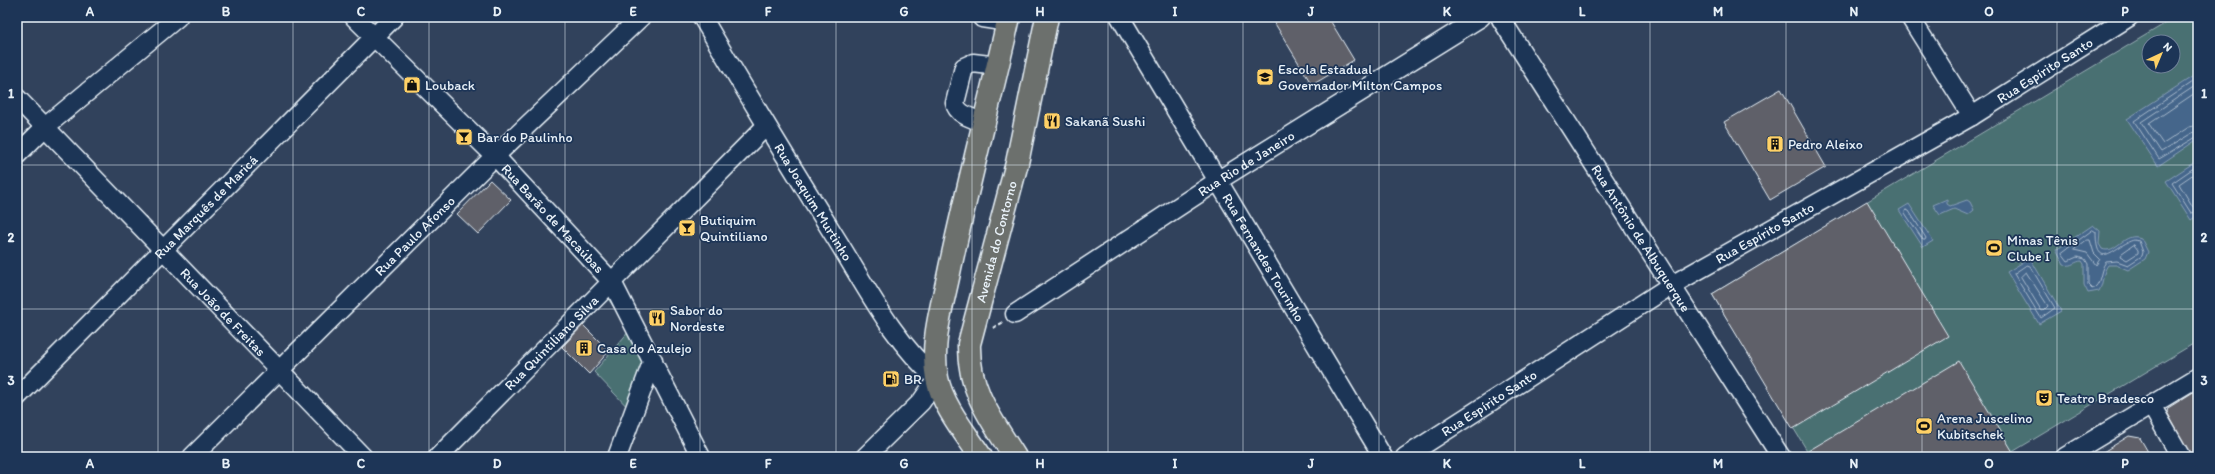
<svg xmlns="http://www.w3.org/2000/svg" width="2215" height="474" viewBox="0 0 2215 474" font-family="Itim,sans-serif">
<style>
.green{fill:#496f72;stroke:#98b0b5;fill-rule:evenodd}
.water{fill:#45668b;stroke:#869eb7}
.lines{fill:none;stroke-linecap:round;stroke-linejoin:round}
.shore{stroke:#a7b9cc;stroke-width:1}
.building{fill:#5f6069;stroke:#e8f1f8}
.minor-casing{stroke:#e8f1f8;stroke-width:21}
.major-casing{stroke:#e8f1f8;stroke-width:25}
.path{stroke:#e8f1f8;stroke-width:2.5;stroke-dasharray:4 3;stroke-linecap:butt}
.minor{stroke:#1d3557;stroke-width:18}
.major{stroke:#6c706d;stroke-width:22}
.grid{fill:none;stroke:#e8f1f8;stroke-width:1;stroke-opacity:0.55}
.labels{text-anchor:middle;stroke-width:3.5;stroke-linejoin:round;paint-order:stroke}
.poi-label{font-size:14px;fill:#e8f1f8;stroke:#1d3557;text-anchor:start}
.street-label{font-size:14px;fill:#e8f1f8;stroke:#1d3557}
.neatline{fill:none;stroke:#e8f1f8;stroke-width:1.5}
.grid-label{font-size:13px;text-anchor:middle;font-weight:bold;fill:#e8f1f8}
</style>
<rect width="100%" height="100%" fill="#31425c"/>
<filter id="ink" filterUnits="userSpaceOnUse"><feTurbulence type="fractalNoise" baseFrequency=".025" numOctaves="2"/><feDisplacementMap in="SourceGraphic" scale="8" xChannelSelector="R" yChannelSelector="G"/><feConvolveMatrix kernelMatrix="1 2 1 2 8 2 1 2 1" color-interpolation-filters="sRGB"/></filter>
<g filter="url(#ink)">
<!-- green -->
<path class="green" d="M2176,17h22v324l-194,116h-193l-99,-163zM2149,42h24v24h-24z
M613,283l38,79 -18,51 -39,-41 36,-42 -26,-37z"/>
<!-- water -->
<path class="water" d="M2198,73v66l-40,27 -31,-47z
M2198,160v55l-7,5 -25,-39z
M1947,199v5l3,2 17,-6 3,2 4,8 -6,5 -14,-6 -14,6 -7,-10z
M1909,204l24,37 -10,6 -24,-37z
M2093,225l7,6 -1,13 3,5c14,6 22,-18 39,-11l7,14 -3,7 -17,11 -12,-5h-8c-6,8 -4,17 -9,26l-11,2 -4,-8v-21l-2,-3c-7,0 -10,6 -18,4l-8,-15z
M2030,258l31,53 -22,13 -32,-52z"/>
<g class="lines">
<!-- shore -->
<path class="shore" d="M2198,78l-64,43 25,38 39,-23
M2198,84l-57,38 20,30 31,-19 6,-2
M2198,91l-49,33 14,20 26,-17 9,-2
M2198,165l-26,18 19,30 7,-1
M2198,171l-19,13 14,23h5
M1906,210l3,1 17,27 -1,2h-2l-18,-27z
M2093,230l3,2c0,43 20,12 38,8l5,1 4,11 -1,4 -14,9 -11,-4 -11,1c-7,8 -4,23 -14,27l-4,-4v-21l-3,-5 -8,-2 -9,4 -6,-8z
M2087,240h3l4,13 6,6 -4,6 -9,-12 -13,-3z
M2134,245l4,5v3l-11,7 -7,-4 1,-2z
M2027,265l3,1 25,42 -14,10 -27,-44z
M2026,272l22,34 -5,5 -2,-1 -20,-33z"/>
</g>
<!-- building -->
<path class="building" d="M1271,17h57l26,43 -42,25z
M1781,89l45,78 -56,33 -46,-78z
M490,180l21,20 -33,34 -21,-20z
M1867,201l81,135 -155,93 -81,-135z
M583,325l26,26 -20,23 -27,-27z
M1959,361l54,91 -9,5h-206z
M2198,389v68h-7l-24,-45 1,-4z
M2129,436l11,2 11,19h-56z"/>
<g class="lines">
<defs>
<g id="minor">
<path id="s1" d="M354,17l141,139 117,126 89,175"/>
<path id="s2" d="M702,17c44,75 89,149 135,223 30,48 56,101 100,139l-16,23 -56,55"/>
<path id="s3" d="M1120,17l263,440"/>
<path d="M1910,17l62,99"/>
<path d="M982,18l26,4"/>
<path id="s4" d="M1501,19l280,438"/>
<path id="s5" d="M17,98l346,359"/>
<path d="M985,123c-11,-4 -28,-8 -30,-20l9,-36 9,-4 25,3"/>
<path d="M17,155l28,-28 133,-110"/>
<path id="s6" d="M1015,314l204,-134 262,-163"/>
<path id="s7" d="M17,397l377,-380"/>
<path d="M2151,405l30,52"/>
<path id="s8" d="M192,457l303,-301 146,-139"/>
<path id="s9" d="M438,457l328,-331"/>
<path d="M617,457l36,-97"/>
<path id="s10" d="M1405,457l265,-171 302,-170 157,-99"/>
<path d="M2065,457l133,-80"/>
</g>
<g id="major">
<path d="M981,457c-15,-23 -39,-52 -44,-79 -7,-37 6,-74 13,-110 18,-84 40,-167 59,-251"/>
<path id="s11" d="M1015,457c-24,-38 -47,-67 -46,-113l48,-181 30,-146"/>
</g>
</defs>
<!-- minor casing -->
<use href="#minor" class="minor-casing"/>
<!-- major casing -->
<use href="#major" class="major-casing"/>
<!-- path -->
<path class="path" d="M993,328l10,-6"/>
<!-- minor -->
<use href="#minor" class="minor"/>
<!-- major -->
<use href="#major" class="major"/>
</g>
</g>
<!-- grid -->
<path class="grid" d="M158,17v440M293,17v440M429,17v440M565,17v440M700,17v440M836,17v440M972,17v440M1108,17v440M1243,17v440M1379,17v440M1515,17v440M1650,17v440M1786,17v440M1922,17v440M2057,17v440M17,165h2181M17,309h2181"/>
<!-- icons -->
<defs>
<symbol id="school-square" viewBox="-11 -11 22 22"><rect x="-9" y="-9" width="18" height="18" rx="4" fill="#ffd166" stroke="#1d3557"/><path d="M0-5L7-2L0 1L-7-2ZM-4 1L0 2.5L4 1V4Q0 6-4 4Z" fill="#111"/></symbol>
<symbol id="shop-square" viewBox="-11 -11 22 22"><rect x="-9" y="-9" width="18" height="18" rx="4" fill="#ffd166" stroke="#1d3557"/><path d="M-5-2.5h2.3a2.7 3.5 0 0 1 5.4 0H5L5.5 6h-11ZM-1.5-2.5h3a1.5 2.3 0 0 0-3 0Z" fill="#111"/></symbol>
<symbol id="restaurant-square" viewBox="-11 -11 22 22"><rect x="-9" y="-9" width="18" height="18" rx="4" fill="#ffd166" stroke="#1d3557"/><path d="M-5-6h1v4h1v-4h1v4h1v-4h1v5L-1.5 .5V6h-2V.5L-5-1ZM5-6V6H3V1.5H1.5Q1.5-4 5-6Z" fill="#111"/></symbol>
<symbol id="bar-square" viewBox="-11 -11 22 22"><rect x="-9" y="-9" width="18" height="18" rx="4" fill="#ffd166" stroke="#1d3557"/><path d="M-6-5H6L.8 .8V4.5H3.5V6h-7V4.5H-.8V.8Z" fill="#111"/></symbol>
<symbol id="building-square" viewBox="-11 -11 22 22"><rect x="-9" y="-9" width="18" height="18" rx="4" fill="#ffd166" stroke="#1d3557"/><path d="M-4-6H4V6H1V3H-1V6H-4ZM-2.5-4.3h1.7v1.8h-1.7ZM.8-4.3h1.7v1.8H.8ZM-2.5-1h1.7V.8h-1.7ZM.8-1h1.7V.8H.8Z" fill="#111"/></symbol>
<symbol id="stadium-square" viewBox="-11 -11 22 22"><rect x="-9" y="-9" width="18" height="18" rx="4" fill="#ffd166" stroke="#1d3557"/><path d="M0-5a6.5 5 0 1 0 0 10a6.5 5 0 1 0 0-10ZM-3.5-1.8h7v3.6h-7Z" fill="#111"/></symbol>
<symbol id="fuel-square" viewBox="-11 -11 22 22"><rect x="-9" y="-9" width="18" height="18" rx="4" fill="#ffd166" stroke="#1d3557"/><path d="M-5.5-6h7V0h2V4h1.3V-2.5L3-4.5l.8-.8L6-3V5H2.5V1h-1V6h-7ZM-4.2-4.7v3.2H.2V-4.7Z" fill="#111"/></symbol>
<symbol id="theatre-square" viewBox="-11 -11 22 22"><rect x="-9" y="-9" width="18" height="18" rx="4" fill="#ffd166" stroke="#1d3557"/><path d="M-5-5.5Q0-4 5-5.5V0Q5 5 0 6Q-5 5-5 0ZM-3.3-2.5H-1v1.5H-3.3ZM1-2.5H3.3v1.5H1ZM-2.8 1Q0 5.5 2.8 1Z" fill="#111"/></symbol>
</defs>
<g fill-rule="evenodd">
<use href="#school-square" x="1255" y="67" width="20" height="20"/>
<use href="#shop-square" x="402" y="75" width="20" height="20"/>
<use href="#restaurant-square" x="1042" y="111" width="20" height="20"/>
<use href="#bar-square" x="454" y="127" width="20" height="20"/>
<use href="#building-square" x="1765" y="134" width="20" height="20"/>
<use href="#bar-square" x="677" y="218" width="20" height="20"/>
<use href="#stadium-square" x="1984" y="238" width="20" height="20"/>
<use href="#restaurant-square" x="647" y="308" width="20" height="20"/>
<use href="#building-square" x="574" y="338" width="20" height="20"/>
<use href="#fuel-square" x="881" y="369" width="20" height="20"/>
<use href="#theatre-square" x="2034" y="388" width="20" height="20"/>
<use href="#stadium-square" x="1914" y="416" width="20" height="20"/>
</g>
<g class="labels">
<!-- poi labels -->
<g class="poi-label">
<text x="1278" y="74">Escola Estadual<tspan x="1278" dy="16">Governador Milton Campos</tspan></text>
<text x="425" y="90">Louback</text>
<text x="1065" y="126">Sakanã Sushi</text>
<text x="477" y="142">Bar do Paulinho</text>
<text x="1788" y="149">Pedro Aleixo</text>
<text x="700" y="225">Butiquim<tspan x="700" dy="16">Quintiliano</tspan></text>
<text x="2007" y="245">Minas Tênis<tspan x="2007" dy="16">Clube I</tspan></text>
<text x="670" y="315">Sabor do<tspan x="670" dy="16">Nordeste</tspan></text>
<text x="597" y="353">Casa do Azulejo</text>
<text x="904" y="384">BR</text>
<text x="2057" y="403">Teatro Bradesco</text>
<text x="1937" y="423">Arena Juscelino<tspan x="1937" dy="16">Kubitschek</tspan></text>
</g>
<!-- street labels -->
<g class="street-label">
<text dy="5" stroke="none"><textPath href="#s10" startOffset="748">Rua Espírito Santo</textPath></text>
<text dy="5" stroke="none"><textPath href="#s6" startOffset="276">Rua Rio de Janeiro</textPath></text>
<text dy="5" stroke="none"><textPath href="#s2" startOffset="216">Rua Joaquim Murtinho</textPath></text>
<text dy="5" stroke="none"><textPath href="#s7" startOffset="268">Rua Marquês de Maricá</textPath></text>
<text dy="5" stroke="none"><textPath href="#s1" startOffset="283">Rua Barão de Macaúbas</textPath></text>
<text dy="5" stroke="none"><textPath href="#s10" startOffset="424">Rua Espírito Santo</textPath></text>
<text dy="5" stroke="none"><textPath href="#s8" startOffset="314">Rua Paulo Afonso</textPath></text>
<text dy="5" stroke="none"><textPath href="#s4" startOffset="260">Rua Antônio de Albuquerque</textPath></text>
<text dy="5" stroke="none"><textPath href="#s11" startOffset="230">Avenida do Contorno</textPath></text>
<text dy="5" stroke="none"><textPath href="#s3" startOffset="280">Rua Fernandes Tourinho</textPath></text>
<text dy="5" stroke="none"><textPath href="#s5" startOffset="297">Rua João de Freitas</textPath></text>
<text dy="5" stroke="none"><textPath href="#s9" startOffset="161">Rua Quintiliano Silva</textPath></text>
<text dy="5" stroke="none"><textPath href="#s10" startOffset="100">Rua Espírito Santo</textPath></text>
</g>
</g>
<!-- margin -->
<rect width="2215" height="474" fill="none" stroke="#1d3557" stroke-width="44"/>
<!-- north arrow -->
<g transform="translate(2161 54) rotate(44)"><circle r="19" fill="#1d3557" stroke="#6e8097"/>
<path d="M0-3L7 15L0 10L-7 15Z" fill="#ffd166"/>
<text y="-6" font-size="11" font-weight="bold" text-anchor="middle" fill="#e8f1f8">N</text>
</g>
<rect x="22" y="22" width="2171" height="430" class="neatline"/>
<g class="grid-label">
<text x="90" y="16">A</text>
<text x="226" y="16">B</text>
<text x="361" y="16">C</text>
<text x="497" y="16">D</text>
<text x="633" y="16">E</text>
<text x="768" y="16">F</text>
<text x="904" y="16">G</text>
<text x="1040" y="16">H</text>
<text x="1175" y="16">I</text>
<text x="1311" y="16">J</text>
<text x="1447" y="16">K</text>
<text x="1582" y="16">L</text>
<text x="1718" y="16">M</text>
<text x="1854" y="16">N</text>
<text x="1989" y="16">O</text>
<text x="2125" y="16">P</text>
<text x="11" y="98">1</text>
<text x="2204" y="98">1</text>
<text x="11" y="242">2</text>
<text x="2204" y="242">2</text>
<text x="11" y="385">3</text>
<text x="2204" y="385">3</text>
<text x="90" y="468">A</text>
<text x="226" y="468">B</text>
<text x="361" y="468">C</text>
<text x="497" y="468">D</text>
<text x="633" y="468">E</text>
<text x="768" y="468">F</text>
<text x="904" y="468">G</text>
<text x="1040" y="468">H</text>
<text x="1175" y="468">I</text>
<text x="1311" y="468">J</text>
<text x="1447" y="468">K</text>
<text x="1582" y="468">L</text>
<text x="1718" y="468">M</text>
<text x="1854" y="468">N</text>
<text x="1989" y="468">O</text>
<text x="2125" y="468">P</text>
</g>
</svg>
